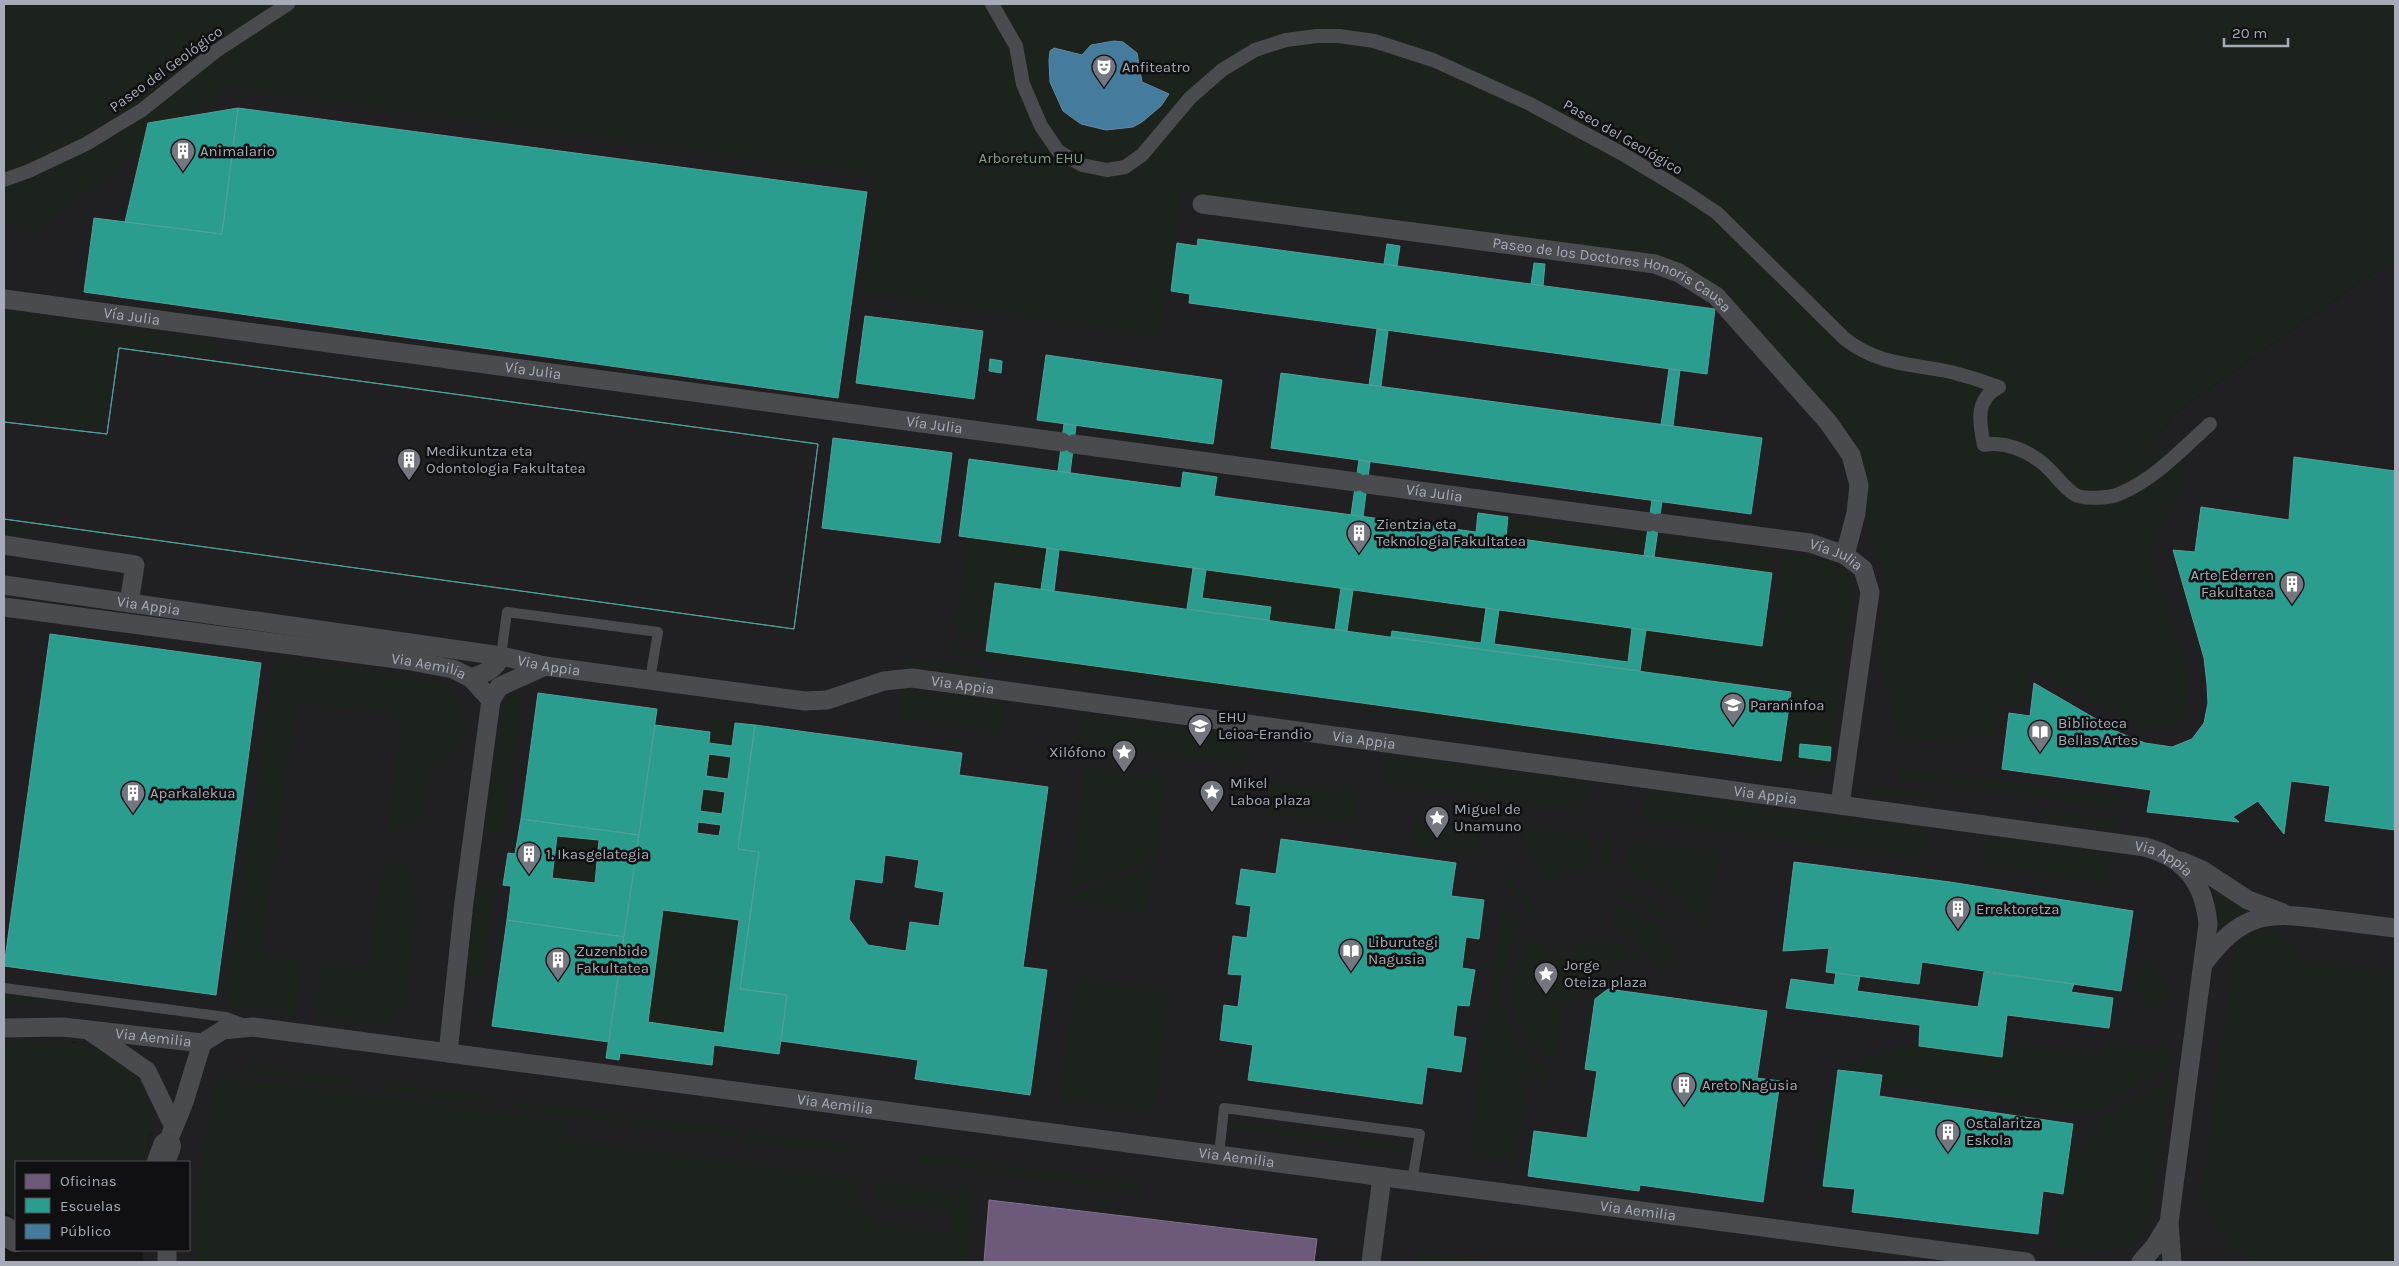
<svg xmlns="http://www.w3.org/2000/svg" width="2399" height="1266" viewBox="0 0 2399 1266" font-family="Karla,sans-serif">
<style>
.built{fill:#202022}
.green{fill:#1c231d}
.offices{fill:#6d597a;stroke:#7e728c}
.schools{fill:#2a9d8f;stroke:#4fa19b;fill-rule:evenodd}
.public{fill:#457b9d;stroke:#6289a5}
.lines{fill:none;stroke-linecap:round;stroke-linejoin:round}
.service{stroke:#4a4b4f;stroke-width:10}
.pedestrian{stroke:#4a4b4f;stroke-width:14}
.minor{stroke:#4a4b4f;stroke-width:19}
.secondary{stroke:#48494d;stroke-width:28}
.labels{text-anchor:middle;stroke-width:5;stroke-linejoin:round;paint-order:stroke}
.poi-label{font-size:15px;fill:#a6abb7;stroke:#101012;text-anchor:start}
.street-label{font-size:15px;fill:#a6abb7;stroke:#101012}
.park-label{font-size:15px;fill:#7da281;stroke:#101012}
</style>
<rect width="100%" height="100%" fill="#161616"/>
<!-- built -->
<path class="built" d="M4,4h1790l352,449 28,-39 181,-129 40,-24v1001h-2251l-2,-12h47v-88h-46l8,-29 -75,-91 -72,1z"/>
<!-- green -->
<path class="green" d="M4,4h2391v257l-40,24 -181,129 -27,38 36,-3 -1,36 -34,67 38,116 3,22 -4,29 -19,9 -20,1 -117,-60 -6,38 -23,-3 -4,32 -96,6 -22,-92 8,-53 -1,-25 -13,-23 -5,-28 -2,-48 -13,-38 -132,-147 -50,-29 -489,-67 -22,145 -296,-44 14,-117 -651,-88 -190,142 -32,-7z
M4,311l214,30 -2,16 -99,-11 -14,82 -99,-11z
M1508,517l267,36 -3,20 -266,-36z
M4,522l28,4 -1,19 -27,-5z
M969,538l78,10 -6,41 -46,-6 -8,56 -32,-5z
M1074,552l119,16 -6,41 -118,-16z
M1782,554c29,4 62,1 73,34l-24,159 -31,-3 -1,13 31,4 -1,12 -94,-13 2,-5 44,5 10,-71 -53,-8 -1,4 -97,-14 6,-41 116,16 4,-29 19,2 1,-10 -11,-2z
M1206,570l135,18 -6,42 -66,-10 1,-13 -68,-9z
M1353,590l133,18 -5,35 -89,-12 -1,6 -44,-6z
M1499,610l133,18 -4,34 -134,-18z
M953,647l78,11 -1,6 -78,-11z
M275,659l160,21 20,14 5,8 6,20v9l-4,12 -22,21 -11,14 -8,44 -34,9 15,-104 -6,-13 -100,-12 -35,252 42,6 -8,53 -69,-9z
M907,659l76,10 -1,7 -76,-10z
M1045,660l244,33v7l-245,-34z
M902,689l103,14 -4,29 -103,-14z
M512,694l9,2 -17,139 -19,-3 17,-123z
M1358,703l240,33 -1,6 -240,-33z
M1082,714l170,23 -5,29 -169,-23z
M712,720l23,3 -3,23 -23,-3z
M1676,746l48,7 -1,6 -48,-6z
M709,754l22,3 -3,22 -22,-3z
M1387,755l201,27 -4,30 -201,-28z
M1086,768l80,10 -11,78 -39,18 -46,16z
M1901,768l219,29 -2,11 -219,-29z
M1269,781l89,12 -5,33 -89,-13z
M1869,785l65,9 -1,8 -64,-10z
M703,789l22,3 -3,22 -22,-3z
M1648,790l279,39 -5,30 -279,-39z
M2043,811l74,9 -1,8 -74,-10z
M1412,824l67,8 -3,23 -67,-8z
M1514,825l74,10 2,34 -18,3 -26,8z
M557,836l42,4 -4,43 -43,-5z
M1602,837l9,1 -3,32 -7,-1z
M1985,837l127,17 -4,29 -127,-17z
M1632,841l86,12 -12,81c-24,-37 -39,-48 -81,-61z
M384,858l29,15 4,42 -12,86 -8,15 -16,7 -12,1 -54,-8 7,-53 46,7z
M1153,865l-6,48 -79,-10 1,-7z
M1507,873l31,40 -4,5 -29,-35z
M478,881l18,2 -13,95 -18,-2z
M2211,882l53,29c-23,3 -32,11 -46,29l1,-28z
M1619,891l29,9 22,16 -4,4 -19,-14 -29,-10z
M1503,904l18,22c-29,53 -31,111 28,144l-2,12 -20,-2 -12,82 -46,-6z
M1617,908c31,10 53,24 62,58l-26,-1c-6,-20 -23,-30 -42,-37z
M663,910l76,10 -15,113 -76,-11z
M2259,930c22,1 31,10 39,30l97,13v289h-133l-28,-8 -33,-53 33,-248 9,-15z
M1530,936l16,14 5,-4 15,6c32,-17 50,-15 77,9l-19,-2 -62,45 -7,57c-50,-29 -53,-79 -25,-125z
M2153,962l18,36 -23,12 -15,-38z
M1076,979l94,12 -17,120 -93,-12z
M4,993l63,8 -63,1z
M56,1041c46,2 93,22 96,76 0,15 -5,31 -9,45h-127v57l-12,-8v-168z
M2104,1043l70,9 -2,11 -82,50 -209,-30v-8l-43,-5 -13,87 -13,-5 26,-82 4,-3 68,-22 91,12 2,-13 99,10z
M247,1065l106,14 -1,8 -106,-14z
M226,1077c113,13 226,26 338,45l-2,17 296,39c-5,38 13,45 47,49 16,2 31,4 46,6l2,-19 -72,-11 -6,-12 1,-11 99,14 -8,68h-770l-4,-30 21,-146z
M2171,1078l-20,137c-16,49 -57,34 -96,29l15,-96 13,1 20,-32z
M385,1082l106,15 -2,8 -106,-14z
M520,1101l107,15 -1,8 -107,-15z
M633,1116l107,14 -1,8 -107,-14z
M1230,1121l179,24 -1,7 -179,-24z
M746,1132l107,14 -1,8 -107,-14z
M919,1154l220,29 -1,9 -220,-30z
M1421,1252l72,10h-73z"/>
<!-- offices -->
<path class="offices" d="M989,1200l328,39 -3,23h-330z"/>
<!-- schools -->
<path class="schools" d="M238,108l629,84 -29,206 -754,-106 10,-74 128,16z
M238,108l-16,126 -97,-12 23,-99z
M1198,239l517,70 -8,65 -518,-71 1,-9 -19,-3 6,-48 20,3z
M1387,244l13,2 -3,20 -13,-2z
M1534,263l11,1 -2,22 -12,-2z
M865,316l118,15 -9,68 -118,-16z
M1377,329l11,2 -7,55 -12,-1z
M119,348l699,96 -24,185 -790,-110v-97l103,12z
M119,348l699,96 -24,185 -790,-110v-97l103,12z
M1046,355l176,25 -9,64 -176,-24z
M990,359l12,2 -1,12 -12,-2z
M1669,369l11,1 -7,56 -12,-1z
M1281,373l481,65 -11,76 -480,-66z
M1064,424l12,2 -6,47 -12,-2z
M833,438l119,15 -12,90 -118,-15z
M2294,457l101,14v359l-70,-9 5,-35 -39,-5 -7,53 -26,-33 -25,16 6,5 -92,-10 4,-22 -149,-21 7,-56 21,3 4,-33 86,50 25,10 27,4 20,-8 12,-16 4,-20 -1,-19 -3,-26 -31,-108 22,2 6,-45 88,13z
M969,459l212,29 2,-16 34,5 -3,19 262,36 2,-19 30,4 -2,20 266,36 -10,73 -803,-110z
M1359,460l11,2 -7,55 -12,-2z
M1652,500l10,1 -8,56 -10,-1z
M1047,548l12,2 -5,41 -13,-2z
M1193,568l13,2 -4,28 69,9 -2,13 -82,-11z
M995,583l796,109 -10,69 -795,-110z
M1341,588l12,2 -6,41 -12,-1z
M1486,608l13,2 -5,34 134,18 4,-34 14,2 -6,41 -249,-34 1,-6 89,12z
M50,634l211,29 -45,332 -212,-29z
M538,693l119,16 -18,126 -118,-16z
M735,723l20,2 -17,124 21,3 -19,137 47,6 -8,59 -65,-9 -2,20 -92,-12 -1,7 -13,-2 49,-333 55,7 -1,11 23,3zM709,754l22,3 -3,22 -22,-3zM703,789l22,3 -3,22 -22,-3zM698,822l23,3 -2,11 -22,-3zM663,910l76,10 -15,113 -76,-11z
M755,725l207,28 -3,22 89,12 -25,180 24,3 -17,125 -115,-16 3,-19 -137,-19 6,-46 -47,-6 19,-137 -21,-3zM885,855l34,5 -4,27 29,5 -5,34 -29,-4 -4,29 -38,-6 -19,-26 6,-40 27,4z
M1800,744l31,3 -1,14 -31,-4z
M521,819l118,16 -15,102 -117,-17 4,-34 -8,-1 5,-32 7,1zM557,836l42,4 -4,43 -43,-5z
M1281,839l175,24 -5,33 33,4 -5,39 -13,-2 -4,31 13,2 -6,36 -12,-1 -4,31 13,2 -5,34 -34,-5 -5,37 -174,-24 5,-35 -33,-5 4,-35 14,2 4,-32 -14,-1 5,-38 14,2 4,-32 -15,-2 5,-35 35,5z
M1794,862l156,20 183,29 -12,80 -199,-29 -3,22 -93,-12 3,-24 -46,3z
M507,920l117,17 -15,105 -117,-16z
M1984,972l90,12 -3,8 42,6 -4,30 -102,-13 -5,42 -83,-11 1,-21 -134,-17 5,-29 43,6 2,-12 24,3 -3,15 121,16z
M1608,989l159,22 -10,67 23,3 -17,121 -123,-17 -1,6 -111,-15 6,-45 53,7 10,-67 -12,-2 10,-70z
M1838,1070l44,5 -3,21 194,28 -10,70 -20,-3 -5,43 -186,-22 3,-23 -32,-3z"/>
<!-- public -->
<path class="public" d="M1114,41l9,1 14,11 5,29 27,12 -8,12 -19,16 -9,5 -27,3 -25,-6 -18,-13 -13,-29 -1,-22 1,-9 4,-3 28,7 9,-10z"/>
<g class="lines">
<!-- service -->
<path class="service" d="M501,656l6,-44 151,20 -8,47
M4,988l222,29 19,7
M1219,1155l5,-47 196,26 -8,47"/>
<!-- pedestrian -->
<path class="pedestrian" d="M992,4l24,42 7,38 18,42 17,25 24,14 25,5 18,-3 17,-12 48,-57 32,-28 33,-20 31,-10 31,-4h22l35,5 59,19 97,44 91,49 63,38 33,22 128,126c33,26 67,25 106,33 16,4 32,9 48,15 -24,12 -20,35 -15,58 20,-4 42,5 57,17 12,9 21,24 33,32 9,6 36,4 45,0 36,-15 63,-45 91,-70
M4,180l25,-9 57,-27 56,-34 74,-59 72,-47"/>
<!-- minor -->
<g class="minor">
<path id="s1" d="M1202,204l453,60 24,9 37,23 112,126 23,33 8,30 -3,28 -11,42"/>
<path id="s2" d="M4,299l1058,143"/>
<path d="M1074,444l282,38"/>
<path id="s3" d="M1367,484l282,38"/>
<path id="s4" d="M1659,523l151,20 35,12 18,14 7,23 -30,213"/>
<path d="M4,545l131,20 -6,38"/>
<path id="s5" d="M4,585l497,71 44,10 260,35 22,-1 57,-19 28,-3 1233,169c41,11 59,36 63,77l-39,299 3,39"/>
<path id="s6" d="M4,607l401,53 48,9 18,9 20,22 -27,202 -16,151"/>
<path d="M471,678c14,-5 24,-8 30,-22"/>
<path d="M491,700l8,-13 46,-21"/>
<path d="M2181,861l21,9 46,30 35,13"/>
<path d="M2204,963c37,-49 60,-52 119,-44 24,3 48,6 72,9"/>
<path id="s7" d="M4,1028l59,-1 139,16 21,-13 30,-3 1773,235"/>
<path d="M91,1032l56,39 26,54"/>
<path d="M171,1134l13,-32 18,-59"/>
<path d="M167,1250v12"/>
<path d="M1371,1262l11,-85"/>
<path d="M2141,1262l14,-16 14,-23"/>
</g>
<!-- secondary -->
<path class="secondary" d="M161,1162l6,-16
M4,1230l12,8"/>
</g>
<!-- icons -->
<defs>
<symbol id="theatre-pin" viewBox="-11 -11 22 30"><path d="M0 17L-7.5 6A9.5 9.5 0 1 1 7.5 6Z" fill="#74777f" stroke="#101012"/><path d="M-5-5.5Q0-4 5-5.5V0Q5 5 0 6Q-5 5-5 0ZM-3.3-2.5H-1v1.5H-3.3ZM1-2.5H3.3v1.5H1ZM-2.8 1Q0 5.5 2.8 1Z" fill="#fff"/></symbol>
<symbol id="building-pin" viewBox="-11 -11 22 30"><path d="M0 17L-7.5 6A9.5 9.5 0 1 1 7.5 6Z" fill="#74777f" stroke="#101012"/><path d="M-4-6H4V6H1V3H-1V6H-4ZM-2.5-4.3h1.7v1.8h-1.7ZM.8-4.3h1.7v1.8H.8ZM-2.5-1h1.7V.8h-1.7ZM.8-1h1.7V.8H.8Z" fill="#fff"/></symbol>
<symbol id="university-pin" viewBox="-11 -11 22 30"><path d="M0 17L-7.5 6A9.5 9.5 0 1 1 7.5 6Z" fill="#74777f" stroke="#101012"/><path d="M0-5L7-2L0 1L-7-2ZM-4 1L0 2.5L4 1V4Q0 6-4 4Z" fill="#fff"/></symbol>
<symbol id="library-pin" viewBox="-11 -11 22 30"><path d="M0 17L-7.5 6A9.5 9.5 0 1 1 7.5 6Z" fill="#74777f" stroke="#101012"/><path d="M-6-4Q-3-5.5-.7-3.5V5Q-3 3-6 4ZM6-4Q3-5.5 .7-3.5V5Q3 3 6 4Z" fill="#fff"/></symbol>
<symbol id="sight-pin" viewBox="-11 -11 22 30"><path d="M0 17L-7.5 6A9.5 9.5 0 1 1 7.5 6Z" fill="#74777f" stroke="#101012"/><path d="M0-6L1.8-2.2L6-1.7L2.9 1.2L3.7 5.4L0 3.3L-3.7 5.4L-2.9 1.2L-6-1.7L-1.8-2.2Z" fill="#fff"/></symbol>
</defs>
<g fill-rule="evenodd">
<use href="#theatre-pin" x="1090" y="53" width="28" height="38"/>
<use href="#building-pin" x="169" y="137" width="28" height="38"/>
<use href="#building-pin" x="395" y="446" width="28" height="38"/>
<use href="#building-pin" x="1345" y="519" width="28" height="38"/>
<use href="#building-pin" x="2278" y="570" width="28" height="38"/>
<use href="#university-pin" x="1719" y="691" width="28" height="38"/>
<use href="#university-pin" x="1186" y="712" width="28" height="38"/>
<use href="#library-pin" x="2026" y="718" width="28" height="38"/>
<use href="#sight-pin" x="1110" y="738" width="28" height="38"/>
<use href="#sight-pin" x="1198" y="778" width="28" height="38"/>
<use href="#building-pin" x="119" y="779" width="28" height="38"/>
<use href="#sight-pin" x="1423" y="804" width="28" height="38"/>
<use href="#building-pin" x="515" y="840" width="28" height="38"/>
<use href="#building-pin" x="1944" y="895" width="28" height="38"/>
<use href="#library-pin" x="1337" y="937" width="28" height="38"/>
<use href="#building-pin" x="544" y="946" width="28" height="38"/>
<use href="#sight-pin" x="1532" y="960" width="28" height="38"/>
<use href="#building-pin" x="1670" y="1071" width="28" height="38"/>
<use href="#building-pin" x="1934" y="1118" width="28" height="38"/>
</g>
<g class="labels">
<!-- poi labels -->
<g class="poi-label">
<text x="1122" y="72">Anfiteatro</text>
<text x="200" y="156">Animalario</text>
<text x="426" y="456">Medikuntza eta<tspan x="426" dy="17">Odontologia Fakultatea</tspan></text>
<text x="1376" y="529">Zientzia eta<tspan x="1376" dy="17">Teknologia Fakultatea</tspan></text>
<text x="2274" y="580" text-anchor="end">Arte Ederren<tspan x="2274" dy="17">Fakultatea</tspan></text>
<text x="1750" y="710">Paraninfoa</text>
<text x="1218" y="722">EHU<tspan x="1218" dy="17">Leioa-Erandio</tspan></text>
<text x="2058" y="728">Biblioteca<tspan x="2058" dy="17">Bellas Artes</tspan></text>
<text x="1106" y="757" text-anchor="end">Xilófono</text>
<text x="1230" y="788">Mikel<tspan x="1230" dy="17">Laboa plaza</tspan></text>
<text x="150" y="798">Aparkalekua</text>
<text x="1454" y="814">Miguel de<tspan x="1454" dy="17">Unamuno</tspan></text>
<text x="546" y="859">1. Ikasgelategia</text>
<text x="1976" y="914">Errektoretza</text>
<text x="1368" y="947">Liburutegi<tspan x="1368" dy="17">Nagusia</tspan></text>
<text x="576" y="956">Zuzenbide<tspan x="576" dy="17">Fakultatea</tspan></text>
<text x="1564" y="970">Jorge<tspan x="1564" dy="17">Oteiza plaza</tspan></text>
<text x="1702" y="1090">Areto Nagusia</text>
<text x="1966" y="1128">Ostalaritza<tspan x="1966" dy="17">Eskola</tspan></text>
</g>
<!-- street labels -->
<g class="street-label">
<text transform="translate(166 69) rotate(-36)" y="5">Paseo del Geológico</text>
<text transform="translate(1623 137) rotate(30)" y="5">Paseo del Geológico</text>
<text dy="5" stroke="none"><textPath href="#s1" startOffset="419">Paseo de los Doctores Honoris Causa</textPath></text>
<text dy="5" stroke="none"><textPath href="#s2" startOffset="129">Vía Julia</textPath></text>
<text dy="5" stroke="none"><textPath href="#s2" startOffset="534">Vía Julia</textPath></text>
<text dy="5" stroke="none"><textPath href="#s2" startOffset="939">Vía Julia</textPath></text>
<text dy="5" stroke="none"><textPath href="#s3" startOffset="68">Vía Julia</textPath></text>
<text dy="5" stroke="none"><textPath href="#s4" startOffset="181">Vía Julia</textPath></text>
<text dy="5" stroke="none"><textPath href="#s5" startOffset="146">Via Appia</textPath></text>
<text dy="5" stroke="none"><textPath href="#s5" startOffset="551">Via Appia</textPath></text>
<text dy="5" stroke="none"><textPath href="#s6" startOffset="429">Via Aemilia</textPath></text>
<text dy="5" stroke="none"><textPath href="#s5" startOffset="971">Via Appia</textPath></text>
<text dy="5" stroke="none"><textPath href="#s5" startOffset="1376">Via Appia</textPath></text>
<text dy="5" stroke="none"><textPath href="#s5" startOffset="1781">Via Appia</textPath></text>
<text dy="5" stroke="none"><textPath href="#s5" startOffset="2186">Via Appia</textPath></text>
<text dy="5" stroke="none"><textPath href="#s7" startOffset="150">Via Aemilia</textPath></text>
<text dy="5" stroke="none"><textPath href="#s7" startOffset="841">Via Aemilia</textPath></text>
<text dy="5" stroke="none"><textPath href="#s7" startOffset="1246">Via Aemilia</textPath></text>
<text dy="5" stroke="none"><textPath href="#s7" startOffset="1651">Via Aemilia</textPath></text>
</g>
<!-- park labels -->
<g class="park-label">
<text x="1031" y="163">Arboretum EHU</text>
</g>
</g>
<!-- border -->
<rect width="2399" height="1266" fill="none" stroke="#a6abb7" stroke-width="10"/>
<!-- legend -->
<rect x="15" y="1161" width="175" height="90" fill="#101012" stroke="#4c4e54"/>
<rect x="25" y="1174" width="25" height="15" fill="#6d597a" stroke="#4c4e54"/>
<text x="60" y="1186" font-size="15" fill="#a6abb7">Oficinas</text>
<rect x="25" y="1198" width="25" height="15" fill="#2a9d8f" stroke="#4c4e54"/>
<text x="60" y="1211" font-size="15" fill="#a6abb7">Escuelas</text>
<rect x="25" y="1224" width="25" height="15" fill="#457b9d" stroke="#4c4e54"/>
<text x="60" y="1236" font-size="15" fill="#a6abb7">Público</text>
<!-- scale -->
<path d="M2224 38v8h64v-8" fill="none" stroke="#a6abb7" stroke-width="2.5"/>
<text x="2232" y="38" font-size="15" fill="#a6abb7" stroke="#101012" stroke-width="4" paint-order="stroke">20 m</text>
</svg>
